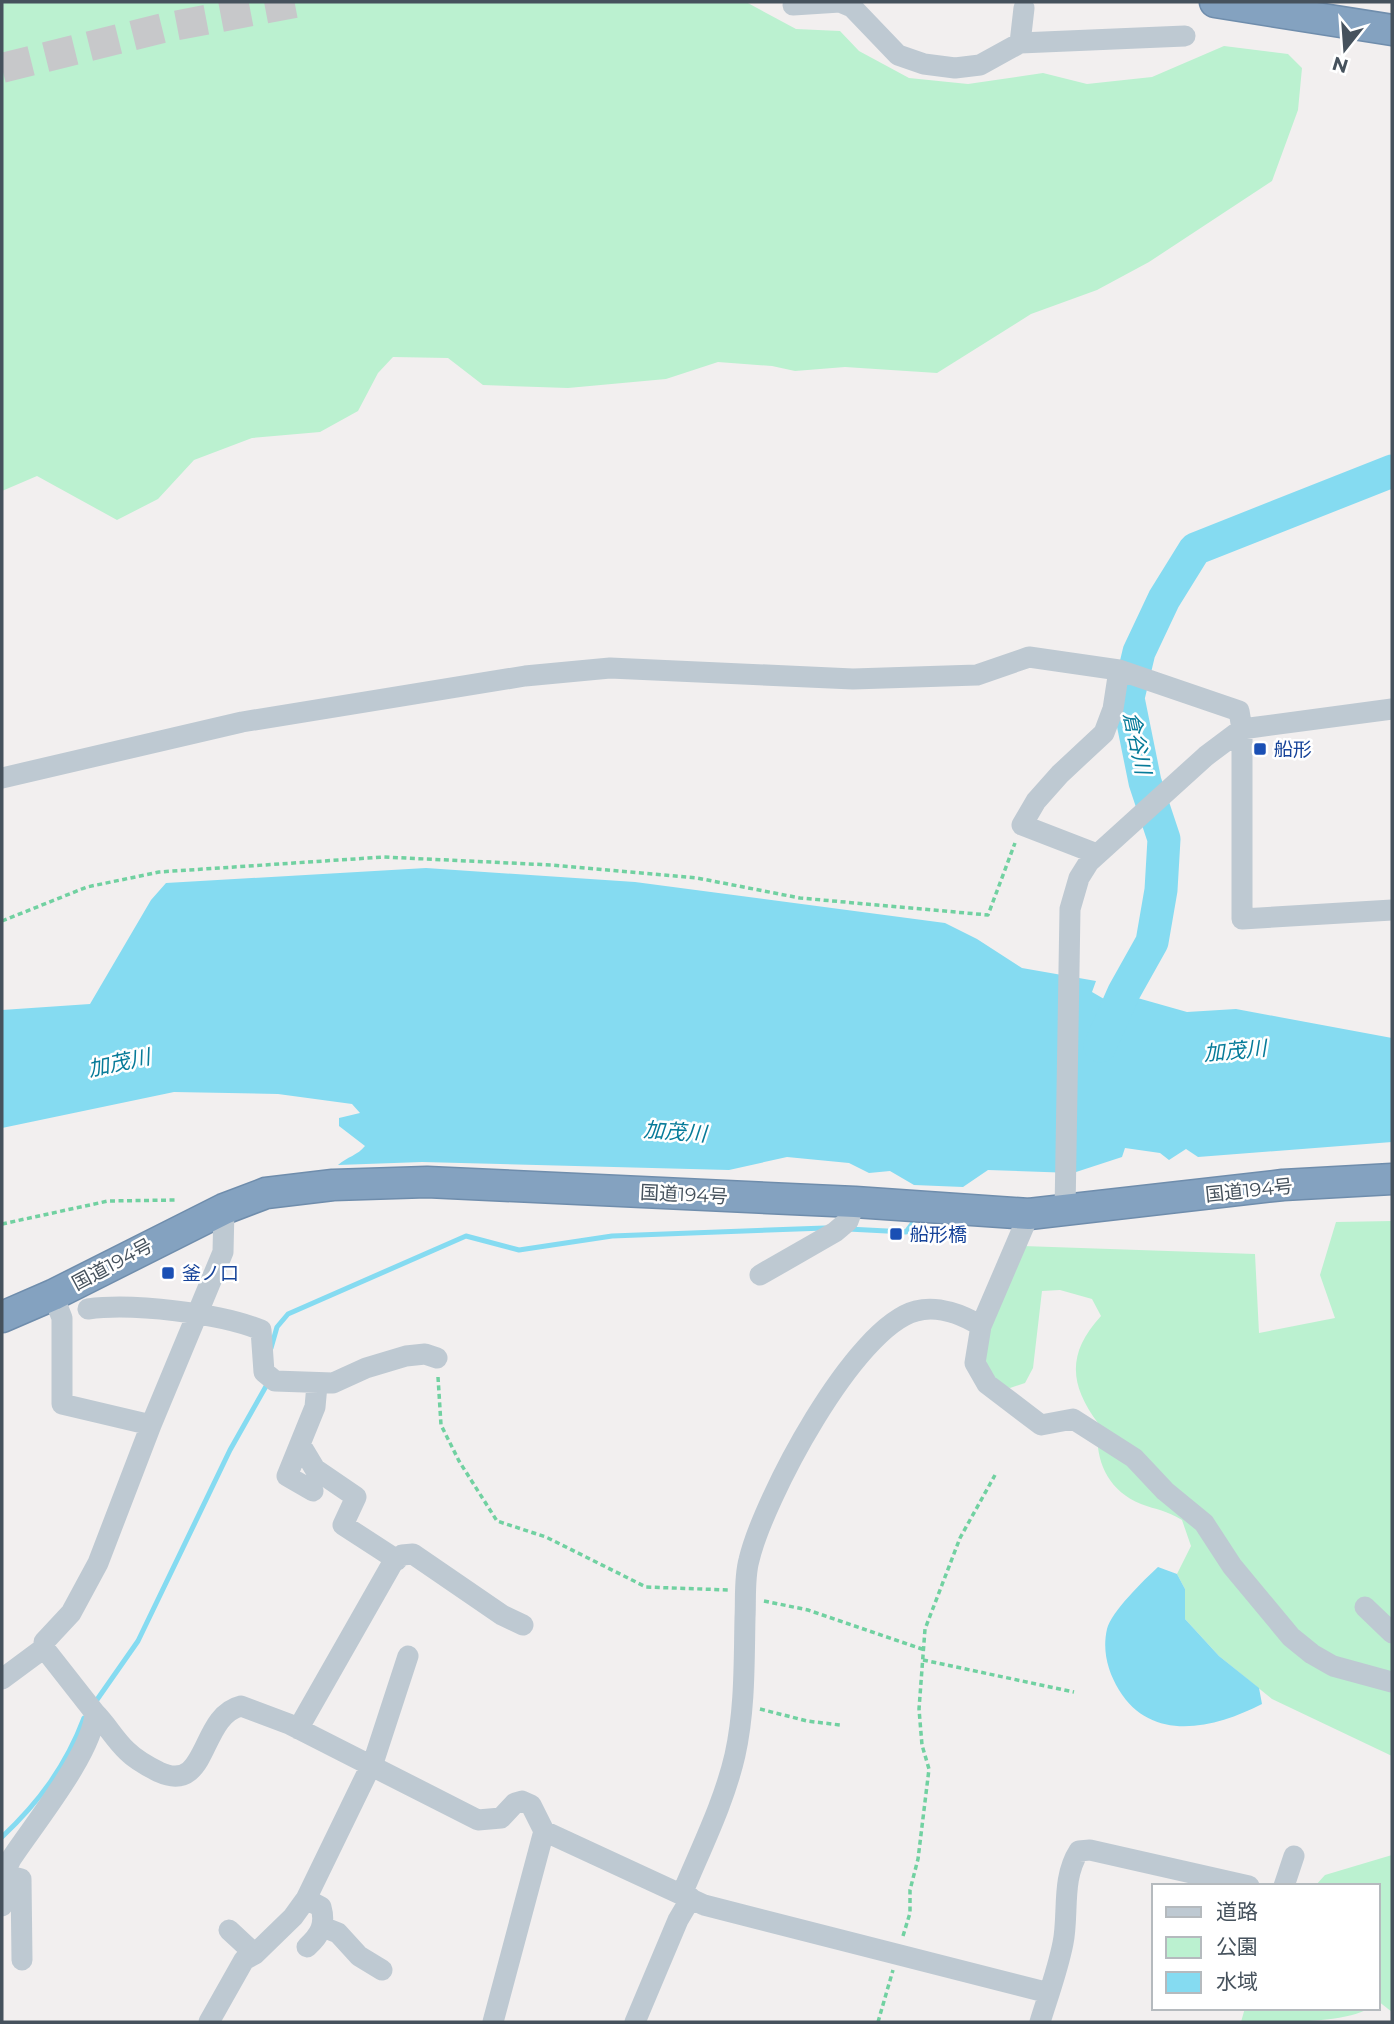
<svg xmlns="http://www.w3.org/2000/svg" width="1394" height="2024" viewBox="0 0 1394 2024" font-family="Montserrat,'Noto Sans JP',sans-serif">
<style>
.green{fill:#bbf1d0}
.water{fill:#85dbf1}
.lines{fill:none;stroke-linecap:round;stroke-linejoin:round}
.stream{stroke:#85dbf1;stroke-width:5}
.river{stroke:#85dbf1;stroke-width:33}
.highway-tunnel{stroke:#c7c8ca;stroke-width:30;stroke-dasharray:30 15;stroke-linecap:butt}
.highway-casing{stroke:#6f8dac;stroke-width:33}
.path{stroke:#71d1a1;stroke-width:3.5;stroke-dasharray:5 3.5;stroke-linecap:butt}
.minor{stroke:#bec9d2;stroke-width:21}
.highway{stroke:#84a2c0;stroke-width:30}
.transit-dot{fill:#1a4fb4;stroke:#fff;stroke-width:2.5}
.labels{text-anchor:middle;stroke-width:5;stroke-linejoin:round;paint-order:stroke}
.transit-label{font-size:19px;fill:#164399;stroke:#fff;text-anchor:start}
.street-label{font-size:19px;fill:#46525d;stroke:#fff}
.water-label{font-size:21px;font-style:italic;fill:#077b99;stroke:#fff}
</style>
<rect width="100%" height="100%" fill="#f2efef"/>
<!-- green -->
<path class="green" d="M2,2h744l50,27 44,2 19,20 50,27 59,6 75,-11 44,11 65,-7 72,-31 64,8 14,14 -4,42 -26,71 -123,81 -52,28 -66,24 -94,59 -92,-6 -50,4 -23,-5 -54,-4 -52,17 -98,9 -85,-3 -35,-27 -55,-1 -15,16 -20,38 -38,21 -68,6 -58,22 -36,39 -41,21 -80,-44 -35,15z
M1392,1221v535l-120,-57 -53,-43 -34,-37v-30l-8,-15 14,-28 -9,-26c-16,-10 -25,-10 -41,-16 -35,-14 -47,-46 -43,-81 -29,-39 -31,-70 3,-107l-9,-17 -32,-9 -18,1 -9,77 -8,15 -15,5c-4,-2 -11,-4 -15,-7 -28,-24 16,-106 28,-135l232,8 4,79 76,-15 -15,-43 16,-53z
M1392,1855v157l-14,-11v-115h-63l10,-11z
M1245,2008h124c-23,16 -97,14 -128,14z"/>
<!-- water -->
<path class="water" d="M426,868l209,14 310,41 32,16 45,29 74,13 -4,11 31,18 11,-13 53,15 49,-3 156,29v104l-194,15 -12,-8 -17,11 -9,-7 -35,-5 -3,9 -49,16 -85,-3 -25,17 -49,-2 -24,-14 -21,2 -20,-10 -62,-6 -58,13 -307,-8 -84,3c9,-8 20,-10 27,-19l-26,-20v-8l21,-5 -8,-9 -74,-10 -104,-2 -172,36v-118l88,-6 61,-104 15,-17z
M1158,1567l19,7 8,15v30l34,37 40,32 3,16c-47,24 -110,40 -143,-14 -11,-18 -17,-39 -12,-61 4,-17 38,-50 51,-62z"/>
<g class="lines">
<!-- stream -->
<path class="stream" d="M848,1229l58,3 12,-16
M271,1348l6,-21 11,-13 178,-78 53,14 93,-14 213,-8
M94,1704l44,-63 92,-191 39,-69
M2,1837c37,-35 64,-71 82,-119"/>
<!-- river -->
<path class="river" d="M1100,1046l24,-54 28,-50 9,-52 3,-51 -19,-57 -17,-84 11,-46 25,-53 31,-50 197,-78"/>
<!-- highway-tunnel -->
<path class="highway-tunnel" d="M2,68l161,-40 137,-26"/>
<defs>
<path id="highway" d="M1215,2l177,28
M2,1317l51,-22 171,-86 42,-16 67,-8 94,-3 428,20 174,12 254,-29 109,-6"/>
</defs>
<!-- highway casing -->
<use href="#highway" class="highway-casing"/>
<!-- path -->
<path class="path" d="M2,921l85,-34 72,-15 225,-15 168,8 145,13 103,20 188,17 27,-72
M2,1224l106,-23 67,-1
M438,1377l3,48 18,36 38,60 49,16 100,50 82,3
M764,1601l44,9 114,39
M923,1660l151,32
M760,1709l47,12 33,4
M903,1936l7,-23v-23l8,-31 11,-90 -7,-24 -3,-36 6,-80 35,-91 35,-63
M878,2022l15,-52"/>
<!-- minor -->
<path class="minor" d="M793,5l47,-3 12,5 46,48 26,9 31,4 25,-3 40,-22 165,-7
M1020,43l4,-35
M1392,709l-150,20v190l150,-9
M2,778l240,-56 283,-46 85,-8 243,11 124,-4 52,-18 90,13 120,41 3,18 -36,27 -117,106 -10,16 -9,31 -5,303
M1097,854l-75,-29 14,-24 24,-27 44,-41 9,-24 6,-39
M1029,1214l-48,112 -6,37 12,21 54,41 32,-6 61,39 31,33 39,32 28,43 59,71 21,17 21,12 59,16
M760,1275l75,-43 13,-11 7,-19
M53,1295l9,23v86l89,21
M88,1309c45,-6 131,4 173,21l3,42 11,9 58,2 33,-15 40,-12 19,-2 12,4
M300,1444l15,25 41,28 -13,28 54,35
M313,1491l-26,-15 28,-69 2,-22
M1365,1607l27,26
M2,1679l42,-31
M95,1713c12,12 20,27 32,38 9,9 20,15 32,21 50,23 40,-56 82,-66l48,18 189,96 23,-2 14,-15 7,-2 9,4 13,26 160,74 345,88
M298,1729l94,-165 10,-9 11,-1 89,61 21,10
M2,1878l9,-19c23,-35 82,-107 84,-146l-51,-65v-6l27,-29 27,-50 53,-138 72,-173 1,-43
M1284,1886l10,-30
M682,1894c19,-46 42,-91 53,-139 10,-45 9,-91 10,-137 1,-18 -1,-40 4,-58 14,-60 105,-233 167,-249 22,-6 47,4 65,15
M306,1899l15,8c5,18 -1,28 -14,40
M2,1906l15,-28 4,1 1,81
M323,1927l15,6 21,23 23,14
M229,1930l26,24
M209,2022l35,-62 11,-6 38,-37 13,-18 69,-142 33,-101
M493,2022l51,-191
M635,2022l43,-102 13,-22
M1040,2022c8,-26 18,-53 23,-79 6,-29 -2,-64 16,-92l11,-1 159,36"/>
<!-- highway -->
<use href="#highway" class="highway"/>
</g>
<!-- markers -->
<g class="transit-dot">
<rect x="1253" y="742" width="14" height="14" rx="3.5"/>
<rect x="889" y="1227" width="14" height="14" rx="3.5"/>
<rect x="161" y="1266" width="14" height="14" rx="3.5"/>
</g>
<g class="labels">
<!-- transit labels -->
<g class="transit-label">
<text x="1274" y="756">船形</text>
<text x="910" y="1241">船形橋</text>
<text x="182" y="1280">釜ノ口</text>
</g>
<!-- street labels -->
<g class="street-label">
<text transform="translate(1249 1190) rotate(-6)" y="7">国道194号</text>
<text transform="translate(684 1194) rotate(3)" y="7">国道194号</text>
<text transform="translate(112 1264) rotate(-28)" y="7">国道194号</text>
</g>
<!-- water labels -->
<g class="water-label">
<text transform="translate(1137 743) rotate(78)" y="7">倉谷川</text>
<text transform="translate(1235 1051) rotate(-5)" y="7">加茂川</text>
<text transform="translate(119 1063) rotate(-12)" y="7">加茂川</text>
<text transform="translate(675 1132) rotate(4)" y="7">加茂川</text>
</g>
</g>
<!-- border -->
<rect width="1394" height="2024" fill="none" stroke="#46525d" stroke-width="7"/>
<!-- legend -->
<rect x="1152" y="1884" width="228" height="126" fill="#ffffff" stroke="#b5babe" stroke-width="2"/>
<rect x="1166" y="1907" width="35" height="10" fill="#bec9d2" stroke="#b5babe" stroke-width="2"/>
<text x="1216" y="1919" font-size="21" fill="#46525d">道路</text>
<rect x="1166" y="1937" width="35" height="21" fill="#bbf1d0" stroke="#b5babe" stroke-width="2"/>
<text x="1216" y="1954" font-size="21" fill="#46525d">公園</text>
<rect x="1166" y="1972" width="35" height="21" fill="#85dbf1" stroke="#b5babe" stroke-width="2"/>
<text x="1216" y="1989" font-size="21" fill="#46525d">水域</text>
<!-- north arrow -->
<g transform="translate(1345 49) rotate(197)" stroke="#ffffff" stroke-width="5" paint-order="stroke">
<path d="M0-5L12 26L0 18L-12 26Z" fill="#46525d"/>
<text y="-10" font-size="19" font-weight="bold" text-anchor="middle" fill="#46525d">N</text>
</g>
</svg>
